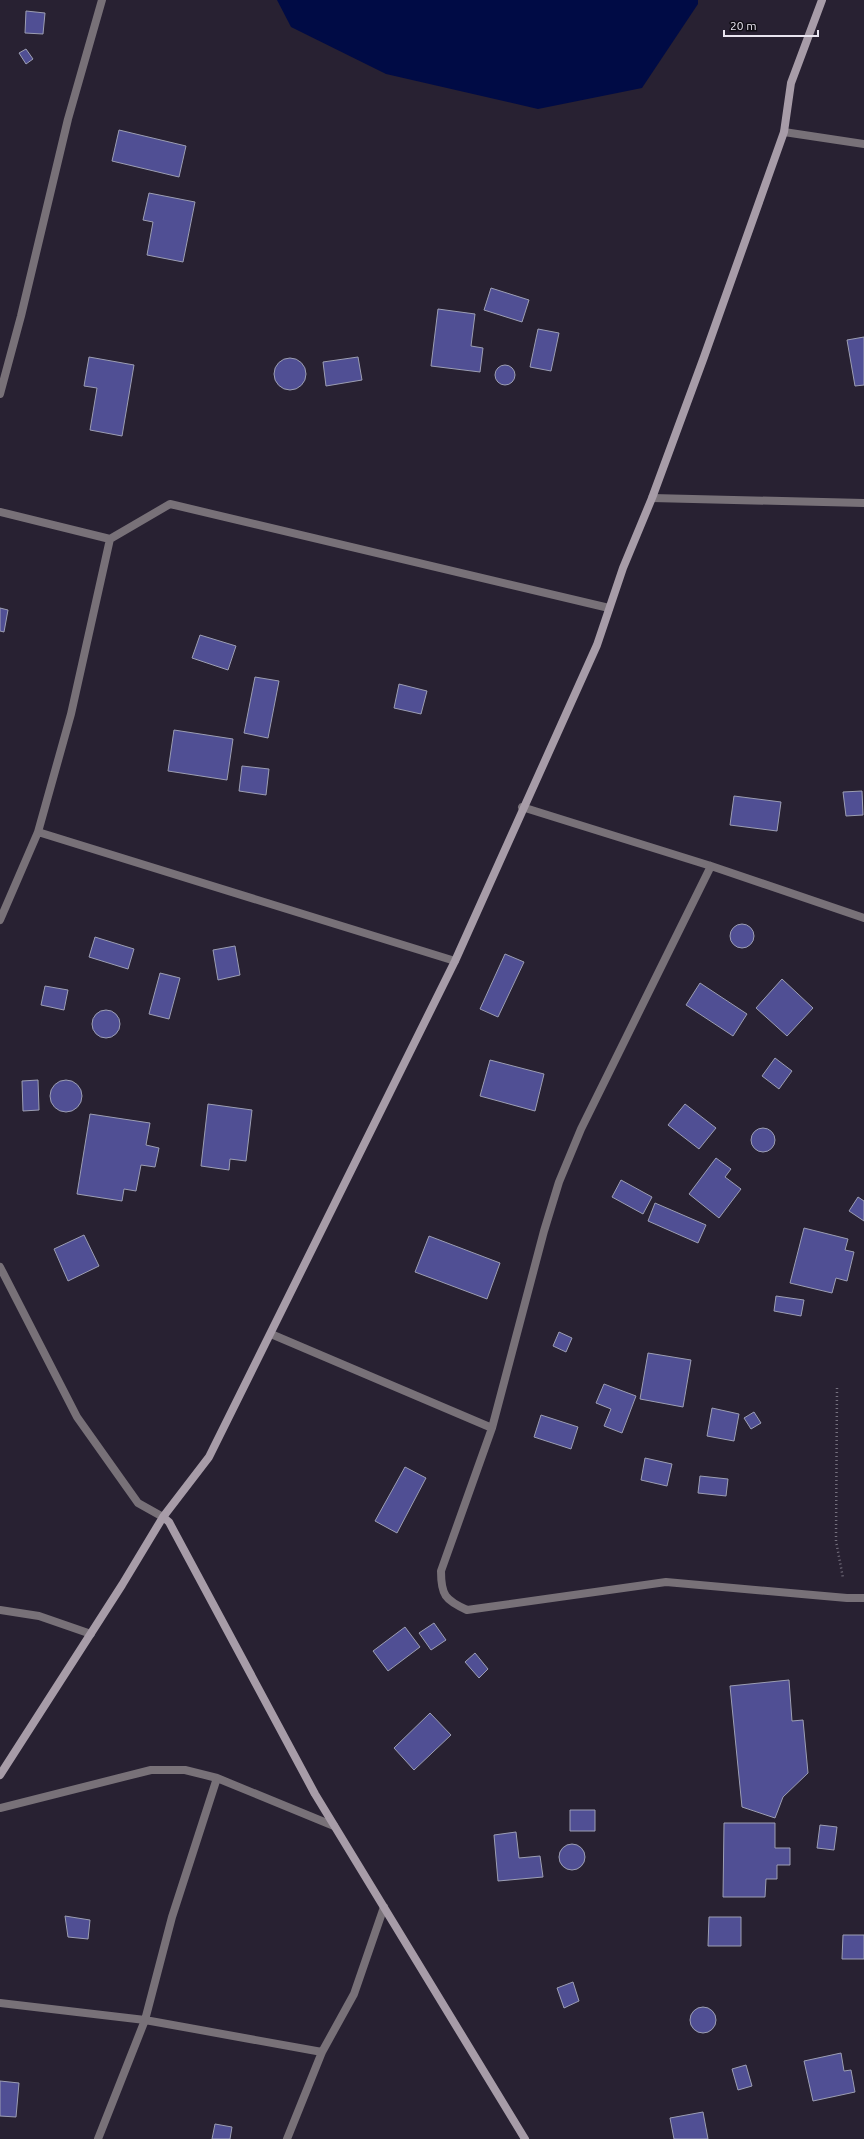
<svg xmlns="http://www.w3.org/2000/svg" width="864" height="2139" viewBox="0 0 864 2139" font-family="Ubuntu,sans-serif">
<style>
.water{fill:#000b45}
.building{fill:#504f94;stroke:#9c9eb3}
.lines{fill:none;stroke-linecap:round;stroke-linejoin:round}
.path{stroke:#75707e;stroke-width:2.5;stroke-dasharray:1 3;stroke-linecap:butt}
.street{stroke:#787178;stroke-width:8}
.secondary{stroke:#a79ca8;stroke-width:8}
</style>
<rect width="100%" height="100%" fill="#282132"/>
<!-- water -->
<path class="water" d="M277,0h421v4l-56,84 -104,21 -152,-35 -95,-47z"/>
<!-- building -->
<path class="building" d="M26,11l19,2 -2,21 -18,-1z
M26,49l7,10 -7,5 -7,-11z
M119,130l67,16 -7,31 -67,-16z
M149,193l46,9 -12,60 -36,-7 6,-33 -10,-2z
M491,288l38,12 -7,22 -38,-12z
M438,309l37,5 -4,32 12,2 -3,24 -49,-6z
M538,329l21,4 -8,38 -21,-4z
M864,337v48l-9,1 -8,-46z
M89,357l45,8 -12,71 -32,-6 7,-42 -13,-2z
M358,357l4,23 -36,6 -3,-24z
M274 374a16 16 0 1 1 32 0a16 16 0 1 1-32 0Z
M495 375a10 10 0 1 1 20 0a10 10 0 1 1-20 0Z
M0,608l8,2 -4,22 -4,-1z
M200,635l36,11 -8,24 -36,-12z
M255,677l24,4 -11,57 -24,-5z
M399,684l28,7 -6,23 -27,-6z
M174,730l59,9 -6,41 -59,-9z
M242,766l27,3 -3,26 -27,-4z
M862,791l1,24 -17,1 -3,-24z
M734,796l47,6 -4,29 -47,-6z
M730 936a12 12 0 1 1 24 0a12 12 0 1 1-24 0Z
M95,937l39,12 -6,20 -39,-12z
M235,946l5,29 -22,5 -5,-30z
M505,954l19,8 -26,55 -18,-8z
M160,973l20,5 -11,41 -20,-5z
M782,979l31,29 -26,28 -31,-28z
M700,983l47,31 -14,22 -47,-31z
M45,986l23,4 -4,20 -23,-5z
M92 1024a14 14 0 1 1 28 0a14 14 0 1 1-28 0Z
M775,1058l17,13 -13,18 -17,-13z
M490,1060l54,14 -9,37 -55,-15z
M50 1096a16 16 0 1 1 32 0a16 16 0 1 1-32 0Z
M38,1080l1,30 -16,1 -1,-30z
M208,1104l44,6 -6,51 -16,-2 -1,11 -28,-4z
M685,1104l31,24 -17,21 -31,-24z
M90,1114l60,9 -4,22 13,3 -4,19 -14,-2 -5,26 -12,-2 -2,12 -45,-7z
M751 1140a12 12 0 1 1 24 0a12 12 0 1 1-24 0Z
M716,1158l15,11 -6,8 16,12 -22,29 -30,-24z
M621,1180l31,17 -9,17 -31,-17z
M858,1197l6,4v20l-15,-10z
M655,1203l51,22 -8,18 -50,-22z
M804,1228l44,11 -3,11 9,2 -7,29 -11,-3 -4,15 -42,-10z
M84,1235l15,31 -31,15 -14,-32z
M429,1236l71,27 -13,36 -72,-27z
M776,1296l28,4 -3,16 -27,-5z
M559,1332l13,6 -6,14 -13,-6z
M648,1353l43,7 -8,47 -43,-8z
M604,1384l32,12 -14,37 -18,-7 7,-17 -15,-6z
M712,1408l27,6 -5,27 -27,-5z
M754,1412l7,11 -10,6 -7,-11z
M541,1415l37,12 -7,22 -37,-12z
M645,1458l27,6 -5,22 -26,-6z
M405,1467l21,11 -29,55 -22,-12z
M700,1476l28,3 -2,17 -28,-3z
M434,1623l12,17 -15,10 -12,-17z
M405,1627l15,20 -32,24 -15,-20z
M475,1653l13,16 -9,9 -14,-16z
M789,1680l3,41 11,-1 5,53 -25,24 -8,21 -33,-11 -12,-121z
M430,1713l21,22 -37,35 -20,-22z
M570,1810h25v21h-25z
M724,1823h51v25h15v17h-13v14h-11l-1,18h-42z
M820,1825l17,2 -3,23 -17,-2z
M516,1832l3,26 21,-2 3,21 -45,4 -4,-46z
M559 1857a13 13 0 1 1 26 0a13 13 0 1 1-26 0Z
M65,1916l25,4 -2,19 -20,-2z
M709,1917h32v29h-33z
M843,1935h21v24h-22z
M573,1982l6,19 -15,7 -7,-20z
M690 2020a13 13 0 1 1 26 0a13 13 0 1 1-26 0Z
M841,2053l3,18 7,-1 4,22 -42,9 -9,-40z
M746,2065l6,21 -14,4 -6,-21z
M0,2081l19,2 -3,34 -16,-1z
M703,2112l5,27h-34l-4,-21z
M215,2124l17,3 -2,12h-18z"/>
<g class="lines">
<!-- path -->
<path class="path" d="M837,1388l-1,153 7,37"/>
<!-- street -->
<path class="street" d="M784,132l80,12
M0,394l21,-78 47,-197 34,-119
M652,498l212,5
M0,512l110,27
M522,807l189,59 153,52
M38,832l417,129
M711,866l-130,263 -22,53 -15,49 -52,197 -51,143c0,24 4,29 26,39l199,-28 181,16h17
M0,920l38,-88 33,-118 39,-175 60,-35 439,104
M0,1267l77,150 61,86 25,14
M271,1334l221,94
M0,1610l39,6 52,18
M0,1808l151,-38h34l32,8 117,48
M0,2003l145,17 177,32
M98,2139l47,-119 27,-103 45,-139
M287,2139l35,-87 32,-58 30,-87"/>
<!-- secondary -->
<path class="secondary" d="M163,1517l6,5 146,272 210,345
M0,1775l122,-190 41,-68 46,-60 246,-496 142,-316 26,-77 29,-70 52,-141 80,-225 7,-49 31,-83"/>
</g>
<!-- scale -->
<path d="M724 30v6h94v-6" fill="none" stroke="#e9e5f0" stroke-width="2"/>
<text x="730" y="30" font-size="12" fill="#e9e5f0" stroke="#0f0d14" stroke-width="3" paint-order="stroke">20 m</text>
</svg>
